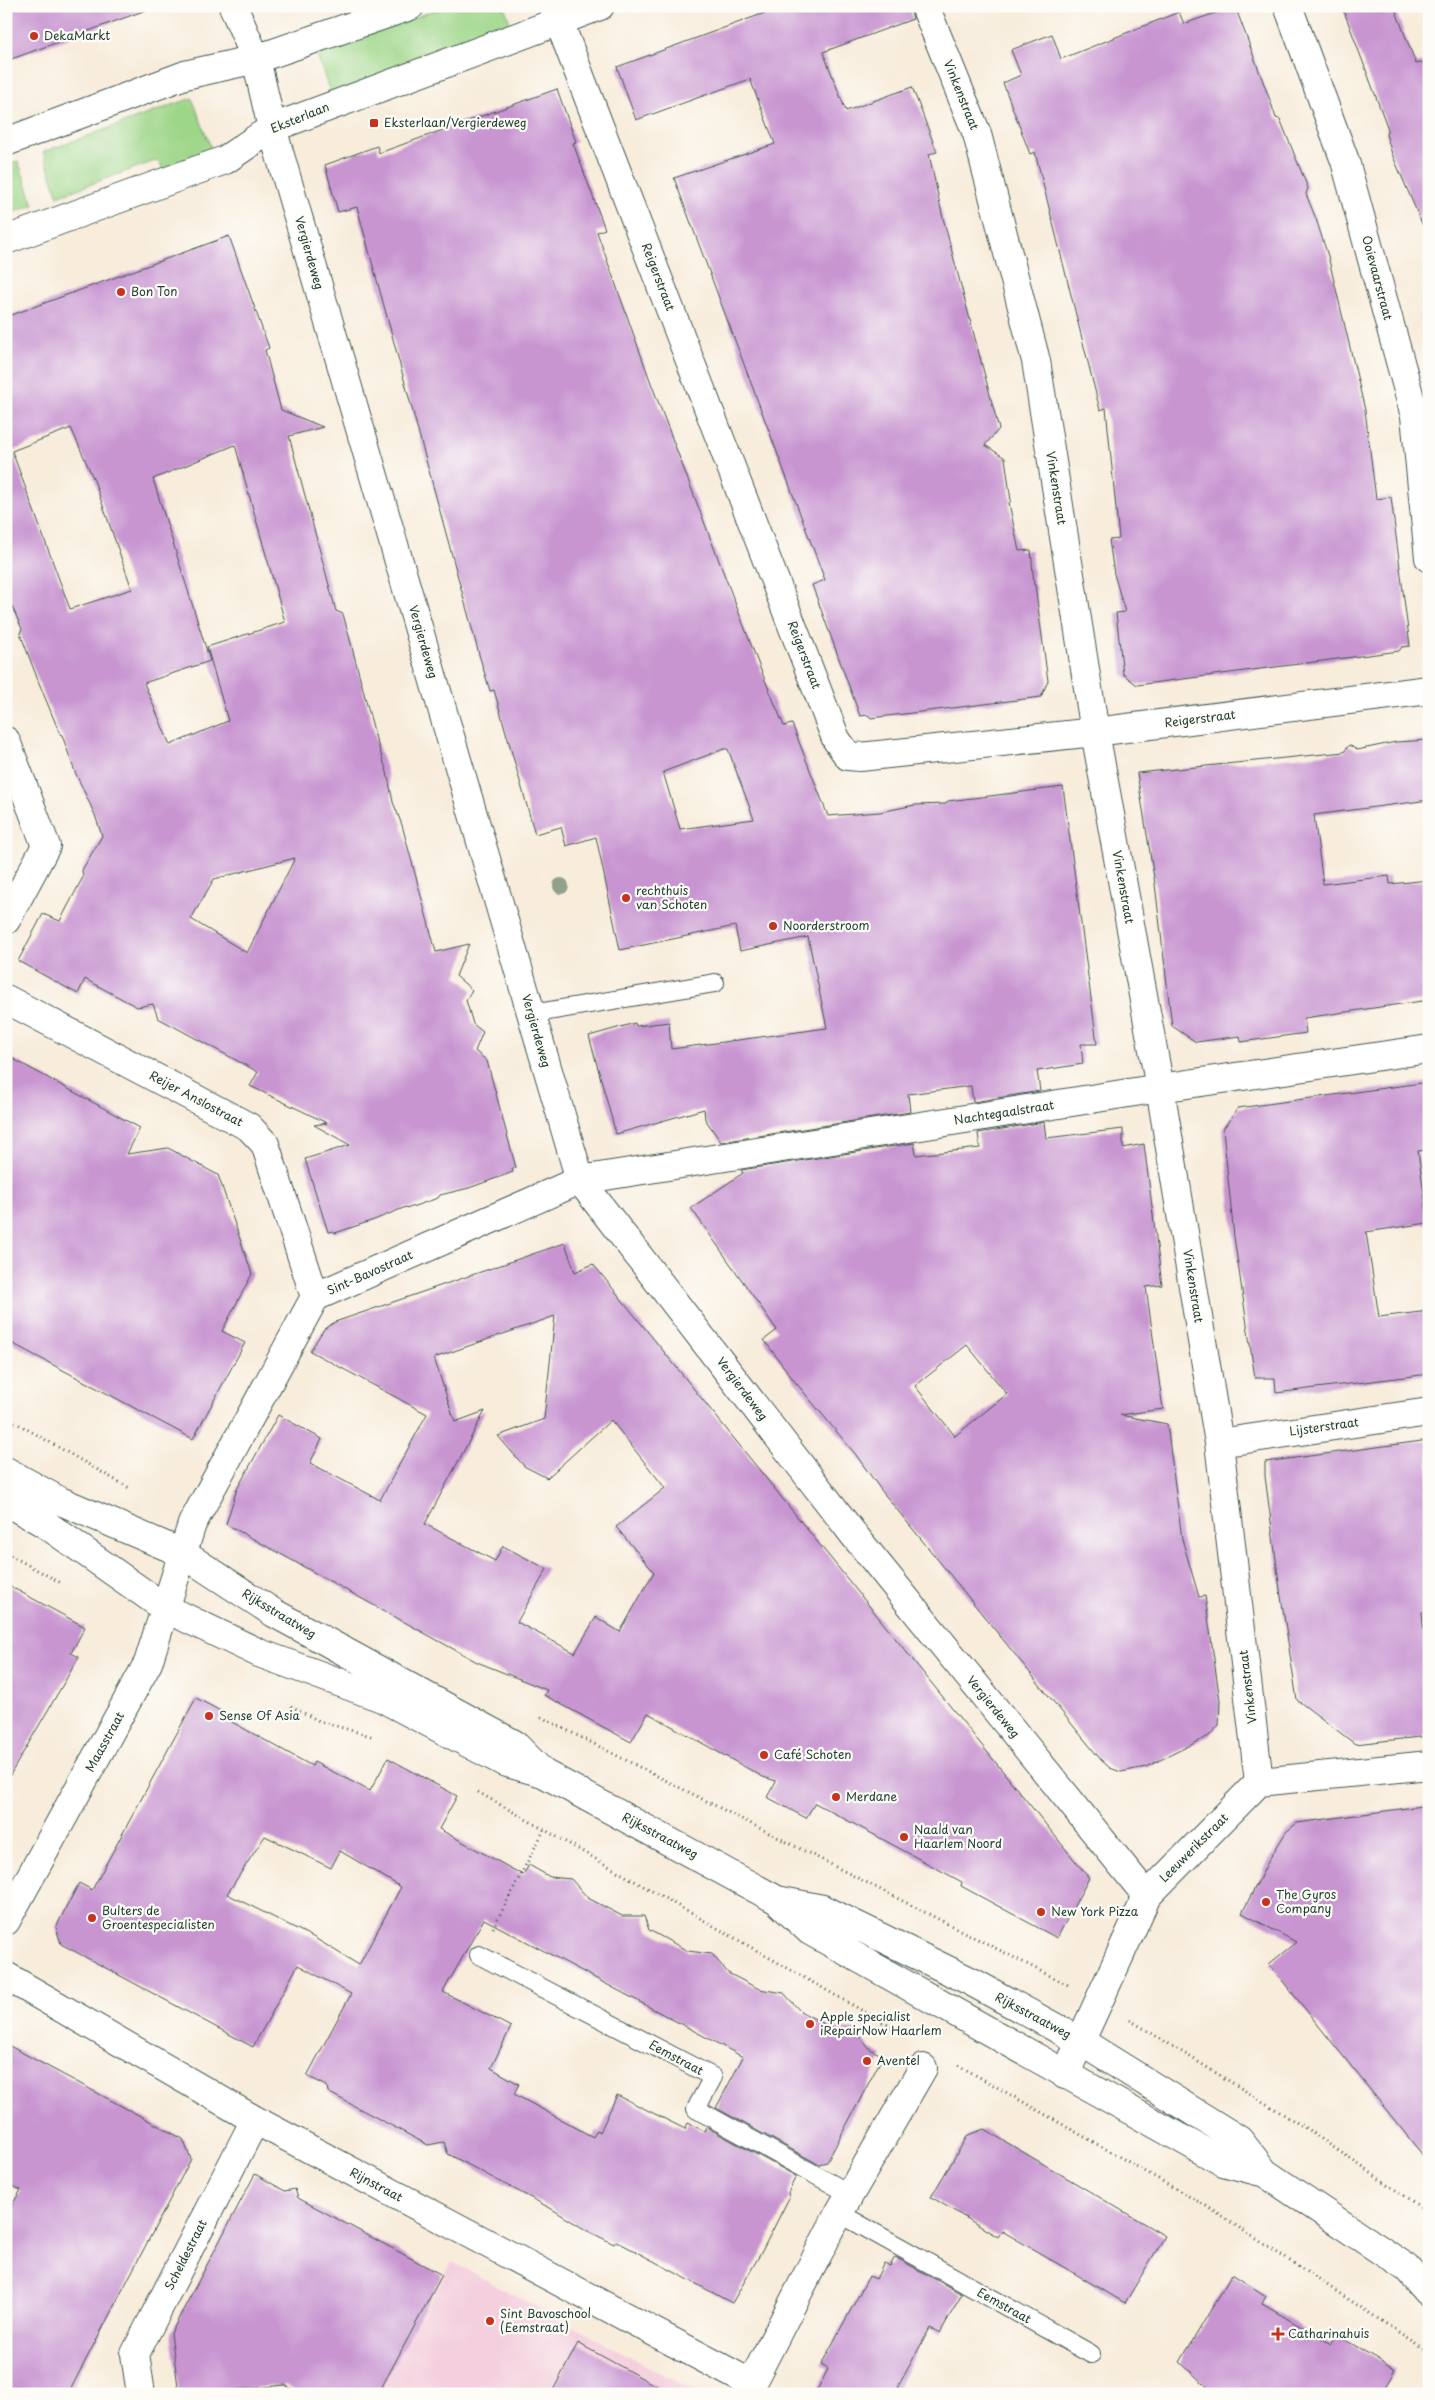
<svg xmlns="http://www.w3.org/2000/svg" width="1435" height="2400" viewBox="0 0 1435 2400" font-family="'Playpen Sans',sans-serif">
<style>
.built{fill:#f4cfde}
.green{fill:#9ed689;stroke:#5e8a5e}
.building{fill:#c895d1;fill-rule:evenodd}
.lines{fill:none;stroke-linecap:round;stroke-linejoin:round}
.lane-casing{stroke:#40574d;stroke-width:20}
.street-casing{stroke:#40574d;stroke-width:30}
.secondary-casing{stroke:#40574d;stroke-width:30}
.path{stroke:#40574d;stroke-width:3;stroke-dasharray:1 4;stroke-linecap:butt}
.lane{stroke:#fff;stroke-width:18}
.street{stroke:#fff;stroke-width:28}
.secondary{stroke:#fff;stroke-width:28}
.tree{fill:#92a18b}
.poi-dot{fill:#c8321e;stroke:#fdfcf7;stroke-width:2}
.labels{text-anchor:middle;stroke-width:4.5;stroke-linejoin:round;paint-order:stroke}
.poi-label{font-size:12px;fill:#1f3d34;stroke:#fdfcf7;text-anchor:start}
.street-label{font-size:12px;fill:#1f3d34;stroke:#fdfcf7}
</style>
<rect width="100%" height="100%" fill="#fdfcf7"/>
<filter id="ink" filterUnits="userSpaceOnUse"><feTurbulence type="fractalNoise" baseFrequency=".02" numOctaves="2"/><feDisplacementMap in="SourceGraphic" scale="10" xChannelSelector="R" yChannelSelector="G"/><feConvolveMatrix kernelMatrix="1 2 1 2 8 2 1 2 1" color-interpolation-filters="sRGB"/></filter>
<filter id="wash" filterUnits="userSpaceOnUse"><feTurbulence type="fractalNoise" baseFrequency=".0096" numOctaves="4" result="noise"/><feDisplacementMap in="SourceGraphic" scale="20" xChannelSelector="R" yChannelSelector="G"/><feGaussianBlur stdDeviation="1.12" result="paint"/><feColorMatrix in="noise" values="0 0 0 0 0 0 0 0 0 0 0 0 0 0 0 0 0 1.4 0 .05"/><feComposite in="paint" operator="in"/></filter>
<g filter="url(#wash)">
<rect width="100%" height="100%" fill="#f8ecdb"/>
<!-- built -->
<path class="built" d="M452,2262l246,131 -402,1 -10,-10 26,-89 92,51z"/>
<!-- green -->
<path class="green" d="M446,6h58l8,22 -181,67 -15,-42z
M192,98l21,55 -49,19 -4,-9 -5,-2 -97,35 -15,-44z
M18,161l16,44 -28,10v-50z"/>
<g id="blocks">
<!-- building -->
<path class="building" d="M6,6h139l1,4 -140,51z
M784,6h126l3,13 -90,33 23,59 66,-24 25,65 -8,2 13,60 57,215 -14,16 20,13 6,43 -2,2 10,48 12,-1 3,35h1l13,96 -7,16 -129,16 -41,5 -3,-3 -8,1 -48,-131 13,-5 -151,-402 101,-34 -25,-65 -114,41 -19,-53z
M1235,6l36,97 5,15 4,1 28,69 -2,6 10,25 12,37 37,154 11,89 15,-2 19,149 -8,1 -3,4 -262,34 -14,-11 -7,-61 9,-1 -11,-38 -5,-34 10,-1 -13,-131 -6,2 -65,-258 -5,2 -27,-71 18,-8 -10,-25 41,-16 9,25 118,-47 5,12z
M1342,6h52l22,58 13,-4v180l-37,-86 -6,-20 2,-5z
M557,89l19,53 -3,1 32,86 -8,3 54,151 109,285 24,58 8,-2 36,92 52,-4 35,-7 31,-1 2,-3 115,-14 34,257h-16l2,20 -46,7 3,20 -67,11 -2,-16 -63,8 2,18 -189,30 -16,-23 -1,-10 -88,25 -27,-98 46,-13 1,3 33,-4 2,27 156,-21 -19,-91 -68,14 -5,-25 -115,24 -24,-113 -30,9 -5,-19 -26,7 -41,-144 -4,1 -10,-33 -123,-451 -19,5 -13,-47 52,-19 2,7zM724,749h4l26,70 -74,10 -17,-57z
M229,236l40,112 -4,2 16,60 42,17 -34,9 47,175 7,3 6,22 27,103 11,33 6,30 9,23 34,127 33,-8 -13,32 16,14 -6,10 7,24 10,8 -8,19 12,10 29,107 -4,1 1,3 -44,16 -29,7 -2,3 -29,10 -3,-1 -32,13 -39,13 -2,-2 -5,1 -23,-73 45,-14 -36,-20 13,-2 -77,-37 8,-14 -100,-54 -5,-14 -16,3 -52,-28 -7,15 -60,-33 25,-47 17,7 23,-44 -1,-7 20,-34 -7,-21 -20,-43 -13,-37 -2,-1 -21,-51 -19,-50 2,-4 -16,-36v-276zM71,428l23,52 38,109 -62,20 -58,-158zM235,445l50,177 -78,25 21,74 -58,24 -26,-62 66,-22 -57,-182zM295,858l-48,95 -56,-34 23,-40z
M1429,740v60l-115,15 9,69 66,-8 1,8 39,-4v120l-125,18 2,15 -65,9 -1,-6 -44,6 -24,-16 -17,-142 -18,-111 207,-21 5,-7 8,5 39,-8z
M6,1055l134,73 -13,26 41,-6 50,27 34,99 -30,57 23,12 -52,96 -187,-99z
M1429,1082v68l-11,1 10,72 -62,9 13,85 50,-6v63l-153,19 -1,-15h-20l-21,-141 -11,-108 15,-21z
M1044,1122l2,16 77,-9v19l21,-4 18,141 -16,2 17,122 -43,6 47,9 15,115 17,58 6,-1 15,105 -1,24 -10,11 -63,31 -25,5 -11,-4 -9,-8 -220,-270 -25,-35 -64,-77 -28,-38 13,-10 -86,-122 52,-35 -2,-3 173,-27 2,12 64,-7 -2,-15zM967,1345l40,49 -52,42 -40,-50z
M565,1243l10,29 18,-8 496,614 -32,60 -96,-52 1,-4 -147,-79 -9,15 -39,-21 9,-16 -13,-4 -115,-64 -17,29 -87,-47 3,-5 -70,-28 -251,-138 11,-35 41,-74 44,24 -12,24 70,37 47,-86 -117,-63 14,-22 11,-7zM555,1316l-11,103 -46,17 26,30 23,12 64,-58 54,68 -49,39 38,45 -34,60 -24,-15 -21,36 -58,-31 30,-53 -44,-23 -8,15 -70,-37 60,-113 -30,11 -21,-64z
M1429,1440v172h-7l7,76v48l-74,8 -58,-44 -17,-110 -15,-114v-14z
M6,1584l79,43 -14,26 8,4 -73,125z
M196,1698l36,19 -2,4 82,45 2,-4 56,29 18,-33 69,38 -18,33 84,46 6,-10 21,12 21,2 17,19 34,18h22l5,14 39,21 24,3 16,19 31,16 25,4 16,18 33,18 22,1 15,19 13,7 -56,106 -9,2 -102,-56 27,-51 -259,-138 -41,73 68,35 -20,41 28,16 -5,10 79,43 4,-7 3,2 17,-37 68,34 3,-6 16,8 2,-4 90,49 -8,17 1,5 -28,55 -29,50 -116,-62 -2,3 -28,-14 -36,-22 -102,-54 -4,-12 -16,3 -100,-53 -1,-6 -20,-10 44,-82 -53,-29 -45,82 -192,-103 -5,-17 23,-44 13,7zM265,1836l66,32 9,-17 61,36 -42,78 -46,-28 -86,-43z
M1429,1805v358l-160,-199 27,-22 -54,-29 28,-55 16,-26 11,-9z
M6,2044l177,95 8,20 -123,235h-62v-179l15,-25 -15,-7z
M984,2129l181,107 -40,67 -123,-72 -4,6 -67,-40 37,-62z
M255,2174l30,17 10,-2 3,9 144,77 -64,119h-77l-16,-9 -53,5 1,4h-54l-8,-61z
M895,2257l67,37 -22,39 -10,-5 -36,66h-79l13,-25 -7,-4 48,-89 7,3 8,-16 6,3z
M1232,2274l34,22 -4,8 69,40 6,-9 59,35 -14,24h-167l-35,-32z
M578,2343l93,51h-120z"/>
</g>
</g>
<g filter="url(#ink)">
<use href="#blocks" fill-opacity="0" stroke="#40574d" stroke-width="1"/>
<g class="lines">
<defs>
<path id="lane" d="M531,1014l184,-31
M479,1955l234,122 -17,32 154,85
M839,2213l252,141"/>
<path id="street" d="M233,6l23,53 16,69 308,1052 274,355 293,361
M553,6l283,733 12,17 12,1 235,-25 334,-42
M925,6l52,128 59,227 59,371 65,356 59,355 40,339
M1288,6l57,155 70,255 14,142
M6,142l179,-67 71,-16 154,-53
M6,240l219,-80 47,-32 328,-122
M6,741l40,105 -40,74
M6,999l243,128 16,17 50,153
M1219,1443l210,-31
M6,1921l142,-258 44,-139 123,-227 265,-117 580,-92 269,-39
M6,1976l249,144 497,264
M1065,2075l82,-179 112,-114 170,-17
M141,2394l-6,-40 120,-234
M746,2394l93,-181 84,-145"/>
<path id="secondary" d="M6,1471l52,29 124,53 92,60 240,131 28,28
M6,1502l38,21 121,85 94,45 123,45 122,64 39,11 234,127 33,31 413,231 42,11
M777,1900l46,9 149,73 108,59 159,99 26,33 142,95 22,25"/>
</defs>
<!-- lane casing -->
<use href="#lane" class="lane-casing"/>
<!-- street casing -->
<use href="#street" class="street-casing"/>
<!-- secondary casing -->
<use href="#secondary" class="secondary-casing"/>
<!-- path -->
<path class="path" d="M6,1417l125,72
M6,1553l57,31
M291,1706l28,15 55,16
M541,1717l527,268
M478,1792l429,244
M493,1928l51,-98
M1130,2020l174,107 125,86
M958,2065l248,141 223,146"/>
<!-- lane -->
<use href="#lane" class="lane"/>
<!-- street -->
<use href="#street" class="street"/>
<!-- secondary -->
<use href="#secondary" class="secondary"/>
</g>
<!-- trees -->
<circle class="tree" cx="561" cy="886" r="8"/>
</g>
<!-- markers -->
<g class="poi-dot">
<circle cx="34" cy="36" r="5"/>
<rect x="369" y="118" width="10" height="10" rx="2.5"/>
<circle cx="121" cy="292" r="5"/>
<circle cx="626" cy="898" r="5"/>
<circle cx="773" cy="926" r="5"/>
<circle cx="209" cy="1716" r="5"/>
<circle cx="764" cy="1755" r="5"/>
<circle cx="836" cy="1797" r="5"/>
<circle cx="904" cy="1837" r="5"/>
<circle cx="1266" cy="1902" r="5"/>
<circle cx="1041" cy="1912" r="5"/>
<circle cx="92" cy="1918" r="5"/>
<circle cx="810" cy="2024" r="5"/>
<circle cx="867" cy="2061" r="5"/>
<circle cx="490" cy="2321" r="5"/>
<path d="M1275.5 2326.5h5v5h5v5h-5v5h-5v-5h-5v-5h5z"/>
</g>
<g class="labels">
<!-- poi labels -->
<g class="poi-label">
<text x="44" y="40">DekaMarkt</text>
<text x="384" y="127">Eksterlaan/Vergierdeweg</text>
<text x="131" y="296">Bon Ton</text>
<text x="636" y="895">rechthuis<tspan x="636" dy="14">van Schoten</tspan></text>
<text x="783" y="930">Noorderstroom</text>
<text x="219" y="1720">Sense Of Asia</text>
<text x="774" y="1759">Café Schoten</text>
<text x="846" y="1801">Merdane</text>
<text x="914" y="1834">Naald van<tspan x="914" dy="14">Haarlem Noord</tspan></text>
<text x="1276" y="1899">The Gyros<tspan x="1276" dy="14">Company</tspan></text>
<text x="102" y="1915">Bulters de<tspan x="102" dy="14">Groentespecialisten</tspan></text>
<text x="1051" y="1916">New York Pizza</text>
<text x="820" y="2021">Apple specialist<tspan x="820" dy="14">iRepairNow Haarlem</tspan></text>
<text x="877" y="2065">Aventel</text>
<text x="500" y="2318">Sint Bavoschool<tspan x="500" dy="14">(Eemstraat)</tspan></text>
<text x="1288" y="2338">Catharinahuis</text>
</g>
<!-- street labels -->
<g class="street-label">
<text transform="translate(961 95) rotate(68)" y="4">Vinkenstraat</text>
<text transform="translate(300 118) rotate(-22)" y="4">Eksterlaan</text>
<text transform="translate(309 253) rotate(74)" y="4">Vergierdeweg</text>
<text transform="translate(658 277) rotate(69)" y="4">Reigerstraat</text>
<text transform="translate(1377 278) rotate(75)" y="4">Ooievaarstraat</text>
<text transform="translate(1056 488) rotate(81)" y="4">Vinkenstraat</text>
<text transform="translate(423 642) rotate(74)" y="4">Vergierdeweg</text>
<text transform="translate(804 655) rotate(69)" y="4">Reigerstraat</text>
<text transform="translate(1200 719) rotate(-7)" y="4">Reigerstraat</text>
<text transform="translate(1123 887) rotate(80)" y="4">Vinkenstraat</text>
<text transform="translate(536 1031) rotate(74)" y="4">Vergierdeweg</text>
<text transform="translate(196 1099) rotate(28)" y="4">Reijer Anslostraat</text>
<text transform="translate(1004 1113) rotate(-9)" y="4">Nachtegaalstraat</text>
<text transform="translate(370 1273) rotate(-24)" y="4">Sint-Bavostraat</text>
<text transform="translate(1193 1286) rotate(81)" y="4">Vinkenstraat</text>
<text transform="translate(742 1389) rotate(53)" y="4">Vergierdeweg</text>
<text transform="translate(1324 1427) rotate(-8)" y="4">Lijsterstraat</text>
<text transform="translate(279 1614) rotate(31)" y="4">Rijksstraatweg</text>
<text transform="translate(1248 1687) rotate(-97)" y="4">Vinkenstraat</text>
<text transform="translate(993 1707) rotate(51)" y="4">Vergierdeweg</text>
<text transform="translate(105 1742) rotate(-61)" y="4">Maasstraat</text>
<text transform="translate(660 1836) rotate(28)" y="4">Rijksstraatweg</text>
<text transform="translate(1194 1848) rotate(-45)" y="4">Leeuwerikstraat</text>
<text transform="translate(1033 2016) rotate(28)" y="4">Rijksstraatweg</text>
<text transform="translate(676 2058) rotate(28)" y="4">Eemstraat</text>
<text transform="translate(376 2185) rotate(28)" y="4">Rijnstraat</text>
<text transform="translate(186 2255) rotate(-63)" y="4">Scheldestraat</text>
<text transform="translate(1004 2306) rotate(29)" y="4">Eemstraat</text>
</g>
</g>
<!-- margin -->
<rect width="1435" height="2400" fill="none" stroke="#fdfcf7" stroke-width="25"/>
</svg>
